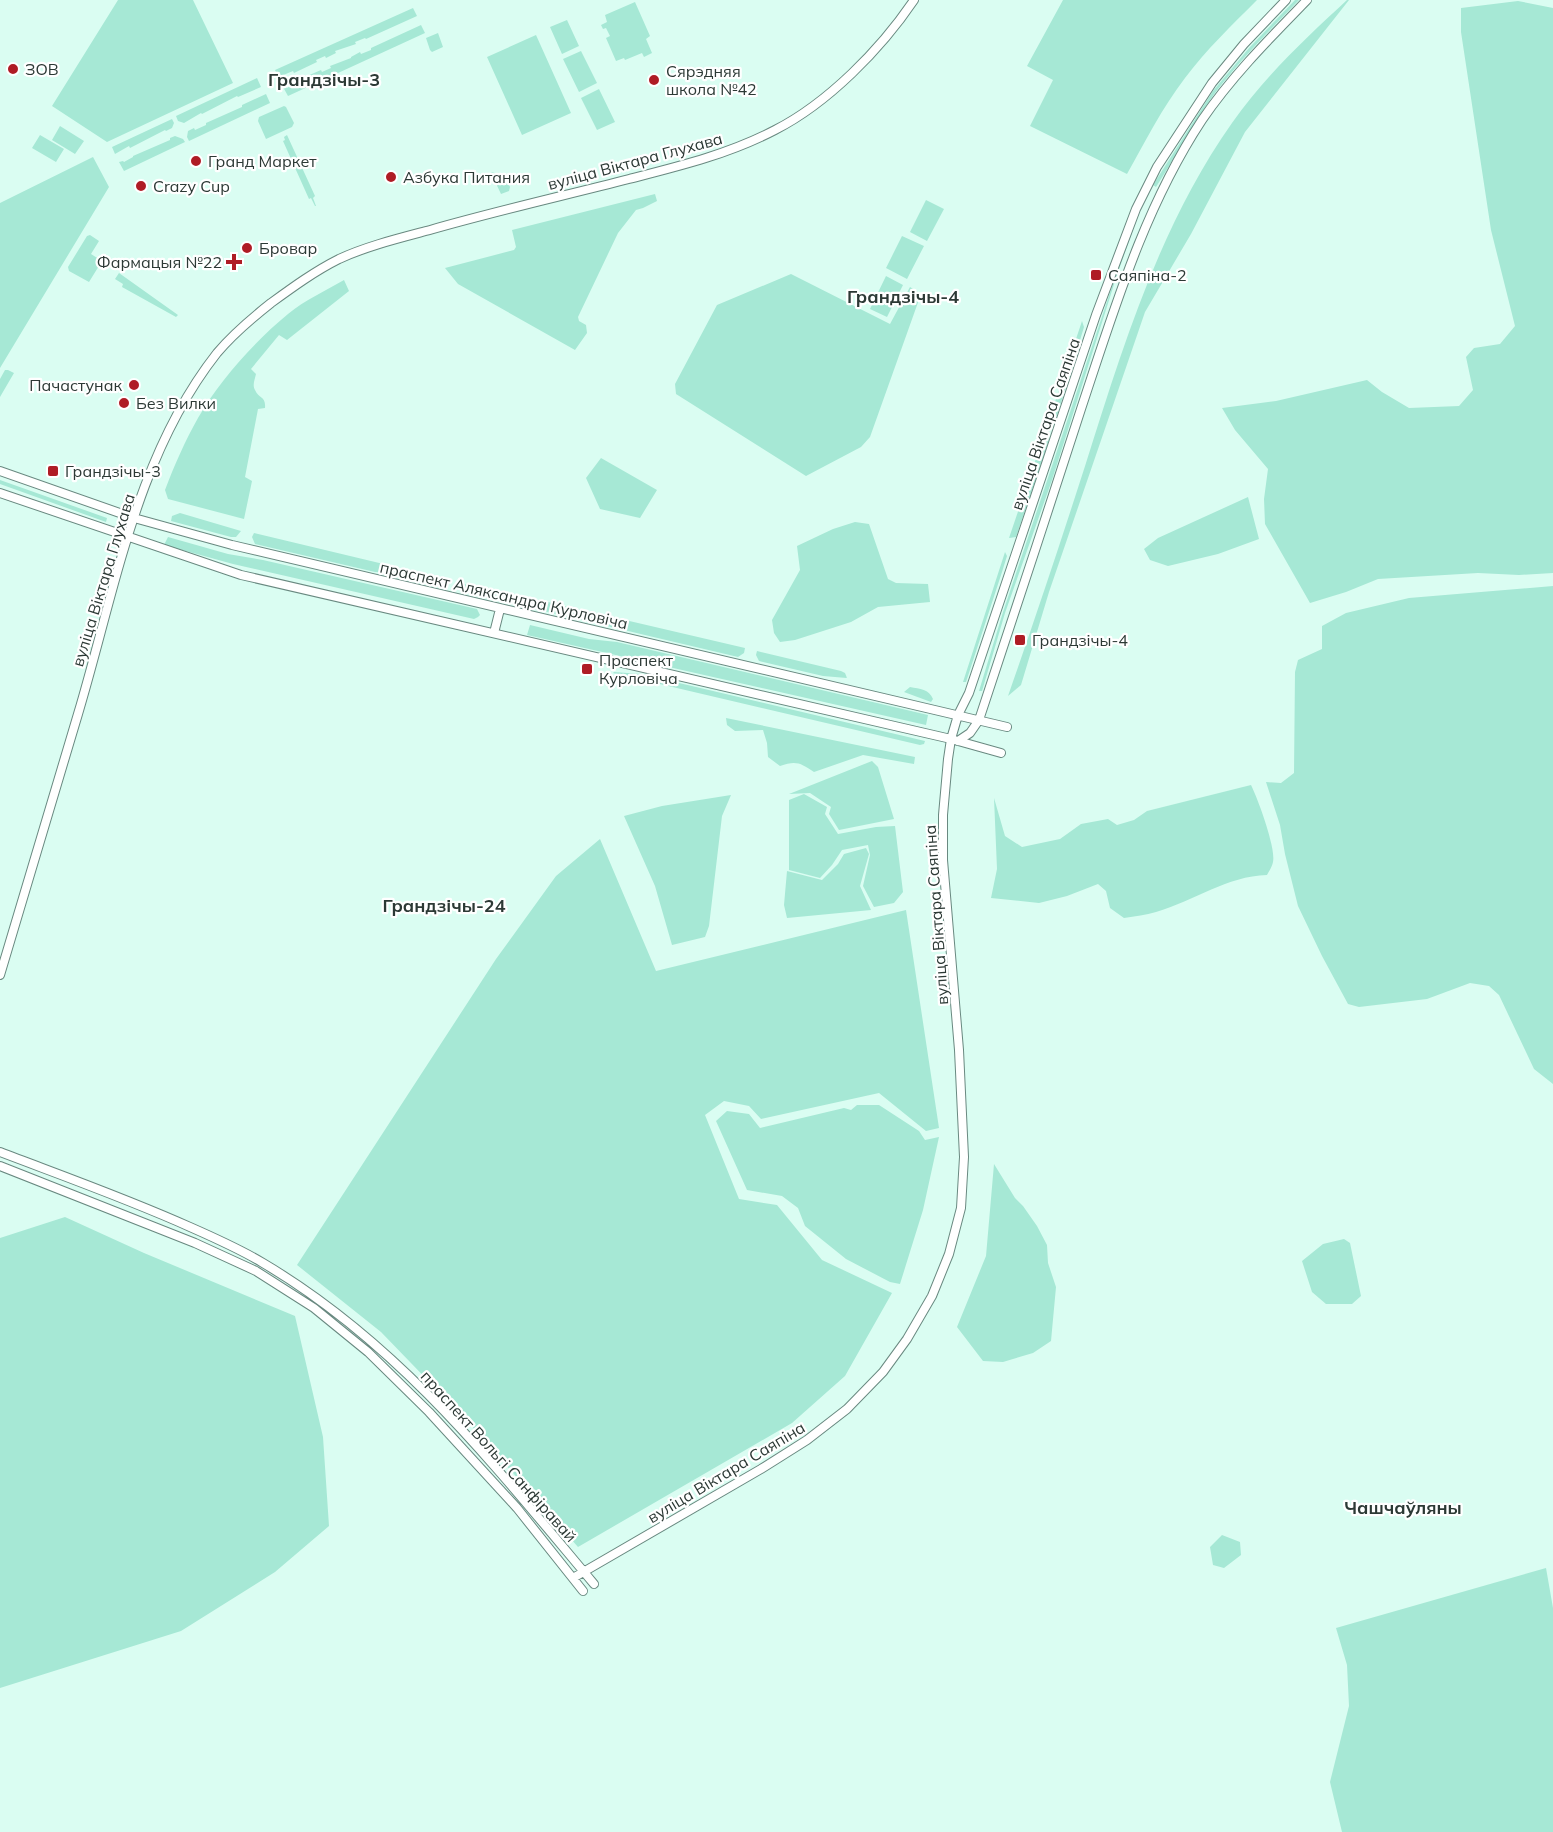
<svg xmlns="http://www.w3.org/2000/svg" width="1553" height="1832" viewBox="0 0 1553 1832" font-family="Mulish,sans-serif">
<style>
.green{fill:#a6e8d5}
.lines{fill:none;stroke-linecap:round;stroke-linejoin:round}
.minor-casing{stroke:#698980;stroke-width:10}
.minor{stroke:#fff;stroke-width:8}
.poi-dot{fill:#af1c25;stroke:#fff;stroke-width:2}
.labels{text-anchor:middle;stroke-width:4.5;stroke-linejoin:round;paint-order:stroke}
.poi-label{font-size:16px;fill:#2c3935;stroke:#fff;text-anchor:start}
.street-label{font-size:16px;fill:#2c3935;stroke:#fff}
.neighbourhood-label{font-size:18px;font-weight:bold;fill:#2c3935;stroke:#fff}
</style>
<rect width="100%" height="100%" fill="#dafdf2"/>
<!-- green -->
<path class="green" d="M118,0h75l40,83 -126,59 -55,-36z
M1063,0h194c-25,25 -51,50 -72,78 -23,30 -40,64 -58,96l-97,-48 23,-46 -26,-14z
M1295,0h4c-29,30 -59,60 -84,93 -22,30 -39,63 -59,94l-3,-2 60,-94 36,-43z
M1347,0h2l-104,132 -54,102 -46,78 -96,280 -28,93 -13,11c27,-77 53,-155 78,-233 37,-117 74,-238 146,-340 32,-46 74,-85 115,-123z
M1518,1l35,7v565l-34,2 -41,-2 -100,6 -32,13 -36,11 -45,-79 -1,-25 4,-30 -33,-39 -13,-22 54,-7 91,-21 15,12 27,16 50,-2 14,-16 -7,-33 8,-9 26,-4 15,-18 -24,-96 -30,-198v-24z
M635,2l15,34 -4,3 6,14 -8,4 -2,-4 -17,7 -1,-2 -8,3 -10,-23 4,-2 -4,-8 -3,1 -2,-4 6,-3 -2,-7z
M413,8l4,8 -51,23 -1,-1 -10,4 1,2 -21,7 1,2 -10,5 -1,-2 -9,4 1,2 -23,11 -1,-2 -12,5 1,2 -3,1 -4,-9z
M567,20l12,26 -17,8 -12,-27z
M421,25l4,8 -137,63 -5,-9 3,-1 1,2 11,-6v-2l23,-10 1,2 9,-4 -1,-2 21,-8v-1l9,-5 1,2 10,-4v-2z
M438,33l5,14 -11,5 -2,-2 -4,-12z
M536,35l35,78 -49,22 -35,-78z
M581,51l16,32 -18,9 -16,-33z
M257,78l4,9 -23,10 -1,-1 -35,18 -1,-1 -17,10 -6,-2 -2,-5z
M599,89l16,33 -18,8 -16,-32z
M266,94l4,9 -81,38 -2,-4 1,-6 6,-3 1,2 11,-5v-2l36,-16v-2z
M284,106l2,1 8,16 -2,4 -26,12 -8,-18 1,-4z
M172,119l2,4 -2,5 -6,3 -1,-1 -35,18 -1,-2 -14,8 -3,-7z
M60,126l24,15 -9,13 -23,-14z
M40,135l24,14 -8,13 -24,-14z
M287,135l28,61 -2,2 3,8h-1l-4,-8 -2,1 -26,-58 2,-1 -1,-3z
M175,136l8,3 2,3 -61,29 -5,-9 4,-1 1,1 9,-5v-1l37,-16v-2z
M93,157l16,30 -109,181v-165z
M492,172l14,6 4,9 -1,4 -8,3 -10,-21z
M655,194l2,7 -14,7 -7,2 -18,23 -40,84 1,4 7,4 1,8 -12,17 -117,-66 -13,-16 69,-18 2,-3 -4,-17z
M926,200l18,9 -17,32 -17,-9z
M1131,230l1,3 -15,42 -65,205 -47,133 -23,78h-3l24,-79z
M90,235l9,6 -8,13 11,7 -13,21 -20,-11 -1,-4 19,-31z
M902,236l22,10 -17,33 -21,-11z
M119,273l59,42 -2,2 -54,-30 1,-3 -8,-5z
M791,274l99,50 20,-37 11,7 -51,143 -9,10 -55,29 -130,-82 -1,-10 42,-79z
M886,276l17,9 -16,32 -17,-8z
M344,280l5,11 -62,49 -8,-5 -28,34 5,5c-1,5 -4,11 -1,16 4,9 11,6 10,18l-7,1 -13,68 7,4 -8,38 -76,-20 -3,-9c9,-24 20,-49 33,-72 21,-37 57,-77 90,-104 17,-14 37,-23 56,-34z
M1082,321l2,6 -28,92 -2,2 -5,-1z
M5,370h3l6,3 -14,24v-18z
M1044,435l3,1 2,3 -4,13 -29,85 -7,1z
M601,458l56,32 -17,28 -40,-9 -14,-31z
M0,480l107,38 -1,4 -106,-38z
M1248,497l11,42 -41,15 -50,12 -18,-6 -6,-11 14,-11z
M180,513l61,18 -5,6h-5l-60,-16 1,-5z
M855,522l14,2 19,55 8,4 32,1 2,18 -52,5 -27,15 -56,18 -15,2 -6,-9 -2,-13 28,-50 -3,-24 36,-17z
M254,533l142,34 5,6 -26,-1 -120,-28 -3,-7z
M168,537l60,17 35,6 214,49 3,6 -2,2 -4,2 -241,-55 -69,-19z
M1005,552l2,4 -5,16 -36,110h-3z
M464,584l4,1 29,9 -6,6 -32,-13z
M1553,586v498l-19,-15 -35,-74 -10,-9 -19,-3 -43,16 -68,8 -11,-3 -26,-48 -24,-50 -13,-52 -5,-29 -14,-43 15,1 13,-10 1,-101 3,-12 24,-11v-23l24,-13 63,-15z
M548,602l197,46 -1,5 -6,4 -203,-48 2,-4z
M530,625l59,14 28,3 311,73 -2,10 -399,-90z
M757,651l84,20 4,2 2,5 -24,-2 -64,-15 -3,-6z
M614,672l27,2 284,67 -1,3 -4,1 -307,-72z
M910,687c10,2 19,2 23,12l-2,3 -27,-10z
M726,718l189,39 -1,7 -51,-9 -49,17c-13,-9 -18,-12 -34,-6l-12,-9 -1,-14 -4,-13 -28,1 -8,-6z
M872,761l6,6 16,52 -55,11 -10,-16 2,-7 -21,-14 -21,1z
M1251,785c7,14 25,63 22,77 -1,5 -4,9 -6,13 -40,1 -73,26 -111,37 -10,3 -21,4 -32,6l-14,-10 -4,-17 -8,-7 -31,12 -28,7 -48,-5 6,-29 -3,-71 11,38 17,11 38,-8 21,-15 27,-5 9,6 17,-5 13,-9z
M804,794l23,13 -2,7 13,20 38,-7 19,-1 8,66 -9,11 -20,4 -11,-21 7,-31 -2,-10 -26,5 -10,15 -12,13 -31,-8v-70z
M731,795l-9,21 -13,110 -4,11 -33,8 -17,-59 -31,-70 38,-10z
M600,839l56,132 250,-61 33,218 -13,3 -47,-38 -118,26 -12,-13 -25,-5 -19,14 34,84 38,6 45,55 70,33 -47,83 -53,47 -214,124 -109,-124 -88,-91 -84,-67 199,-306 60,-83z
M866,848l3,6 -9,32 11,24 -84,8 -3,-13 3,-34 35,9 16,-16 6,-10z
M857,1105h22l40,26 6,9 14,-3 -16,73 -23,74 -10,-2 -44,-23 -41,-33 -7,-18 -16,-12 -35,-6 -31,-69 11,-10 22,3 11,14 84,-20 7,2z
M994,1164l21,34 8,8 14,20 10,19 1,18 8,24 -5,54 -18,12 -30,9 -20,-1 -26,-34 29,-71z
M65,1217l79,36 151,63 28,121 6,89 -54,46 -94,59 -181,57v-450z
M1344,1239l6,4 11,53 -9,8h-26l-14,-12 -10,-31 21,-17z
M1222,1535l18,7 1,13 -17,13 -11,-3 -3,-18z
M1546,1568l7,40v224h-211l-12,-50 19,-76 -2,-41 -11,-37z"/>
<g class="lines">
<defs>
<path id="minor" d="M0,471l134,47 98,27 775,182
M0,493l241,82 710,164 50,14
M494,633l6,-24
M958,741l12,-8 9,-13c35,-104 68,-207 102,-311 33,-99 63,-201 121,-289 30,-44 68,-82 105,-120
M0,975c26,-87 52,-174 78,-261 37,-123 58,-258 139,-361 16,-19 35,-35 54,-50 22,-16 44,-32 68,-44 28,-13 61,-21 91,-29 66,-19 133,-34 199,-51 51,-13 100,-25 146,-49 53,-27 106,-81 139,-130
M0,1152c63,24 128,47 190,75 25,11 50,22 73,36 137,81 231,202 331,321
M0,1166l195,77 61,28 58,37 54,44 61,60 88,96 66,83
M573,1578l188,-109 46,-29 40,-31 36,-37 24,-33 25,-43 17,-42 12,-46 3,-51 -5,-107 -16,-190v-45l5,-56 3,-20 7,-24 11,-22 127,-378 40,-106 21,-42 55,-84 32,-39 42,-44"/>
</defs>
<!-- minor casing -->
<use href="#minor" class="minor-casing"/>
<!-- minor -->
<use href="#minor" class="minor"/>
</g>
<!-- markers -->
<g class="poi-dot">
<circle cx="13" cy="69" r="6"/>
<circle cx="654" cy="80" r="6"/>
<circle cx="196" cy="161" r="6"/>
<circle cx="391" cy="177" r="6"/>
<circle cx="141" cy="186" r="6"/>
<circle cx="247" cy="248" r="6"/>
<path d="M231 253h6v6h6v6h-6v6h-6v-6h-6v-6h6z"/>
<rect x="1090" y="269" width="12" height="12" rx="3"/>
<circle cx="134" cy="385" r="6"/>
<circle cx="124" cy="403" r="6"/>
<rect x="47" y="465" width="12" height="12" rx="3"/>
<rect x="1014" y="634" width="12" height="12" rx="3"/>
<rect x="581" y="663" width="12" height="12" rx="3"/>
</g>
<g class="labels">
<!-- poi labels -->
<g class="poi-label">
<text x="25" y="75">ЗОВ</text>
<text x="666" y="77">Сярэдняя<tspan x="666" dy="18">школа №42</tspan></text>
<text x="208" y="167">Гранд Маркет</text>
<text x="403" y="183">Азбука Питания</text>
<text x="153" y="192">Crazy Cup</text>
<text x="259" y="254">Бровар</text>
<text x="222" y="268" text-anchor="end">Фармацыя №22</text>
<text x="1108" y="281">Саяпіна-2</text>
<text x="122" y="391" text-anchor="end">Пачастунак</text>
<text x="136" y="409">Без Вилки</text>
<text x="65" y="477">Грандзічы-3</text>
<text x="1032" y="646">Грандзічы-4</text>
<text x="599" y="666">Праспект<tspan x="599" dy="18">Курловіча</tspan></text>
</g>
<!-- street labels -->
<g class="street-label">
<text transform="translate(635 161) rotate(-15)" y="6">вуліца Віктара Глухава</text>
<text transform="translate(1045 424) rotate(-71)" y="6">вуліца Віктара Саяпіна</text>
<text transform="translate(103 580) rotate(-73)" y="6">вуліца Віктара Глухава</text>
<text transform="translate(504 595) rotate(13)" y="6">праспект Аляксандра Курловіча</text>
<text transform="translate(936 915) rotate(-94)" y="6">вуліца Віктара Саяпіна</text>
<text transform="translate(499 1456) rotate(48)" y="6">праспект Вольгі Санфіравай</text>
<text transform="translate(726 1472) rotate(-31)" y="6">вуліца Віктара Саяпіна</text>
</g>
<!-- neighbourhood labels -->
<g class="neighbourhood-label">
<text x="324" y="86">Грандзічы-3</text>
<text x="903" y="303">Грандзічы-4</text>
<text x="444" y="912">Грандзічы-24</text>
<text x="1403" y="1514">Чашчаўляны</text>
</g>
</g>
</svg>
